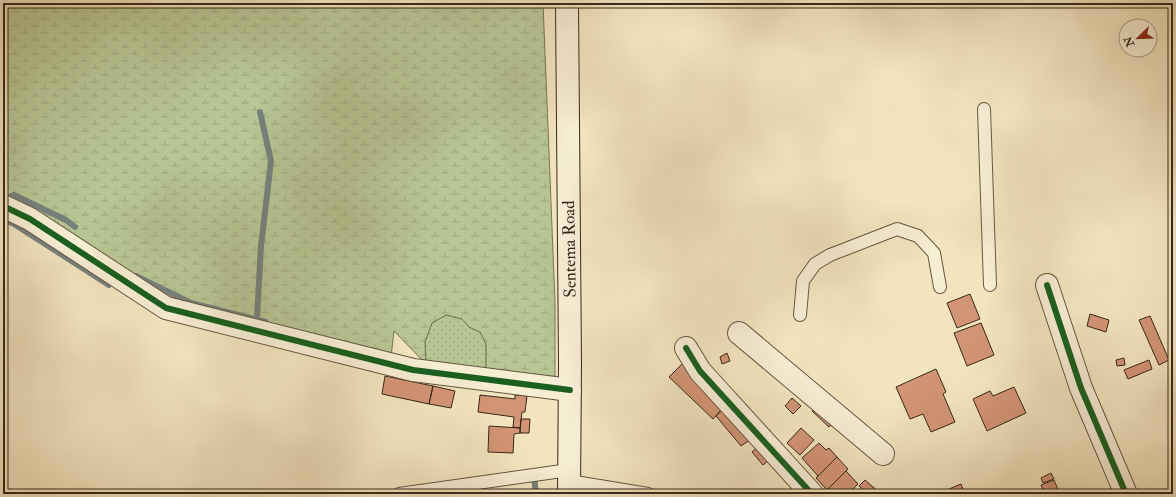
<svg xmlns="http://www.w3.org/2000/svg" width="1176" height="497" viewBox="0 0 1176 497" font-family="'IM FELL Double Pica',serif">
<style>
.grass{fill:url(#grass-dots);stroke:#777658}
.wetland{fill:url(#wetland-marsh);stroke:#777658}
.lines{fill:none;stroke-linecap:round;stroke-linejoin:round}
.stream{stroke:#76817d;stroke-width:6}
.building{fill:#d29477;stroke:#36281c}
.service-casing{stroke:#655745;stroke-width:14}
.minor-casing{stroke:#655745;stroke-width:24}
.tertiary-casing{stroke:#655745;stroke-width:24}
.secondary-casing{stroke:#36281c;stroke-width:24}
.service{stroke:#f6edd5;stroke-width:12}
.minor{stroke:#f6edd5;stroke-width:22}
.tertiary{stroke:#f6edd5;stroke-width:22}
.secondary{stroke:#f6edd5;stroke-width:22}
.cycleway-casing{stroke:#f6edd5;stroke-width:8}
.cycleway{stroke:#1b5e20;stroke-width:6}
.labels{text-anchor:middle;stroke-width:3.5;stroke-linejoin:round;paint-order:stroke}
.street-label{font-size:17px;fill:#36281c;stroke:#f6edd5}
</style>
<defs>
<pattern id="grass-dots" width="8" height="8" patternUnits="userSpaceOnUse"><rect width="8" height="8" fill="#b8c594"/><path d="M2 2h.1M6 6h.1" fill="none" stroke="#9fa97f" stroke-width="1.8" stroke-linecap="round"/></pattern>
<pattern id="wetland-marsh" width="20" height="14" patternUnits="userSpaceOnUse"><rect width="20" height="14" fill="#b8c594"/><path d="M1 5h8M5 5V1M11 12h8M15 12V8" fill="none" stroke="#9fa97f"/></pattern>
</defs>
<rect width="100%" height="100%" fill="#f1e4bf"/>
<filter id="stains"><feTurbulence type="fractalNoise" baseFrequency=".005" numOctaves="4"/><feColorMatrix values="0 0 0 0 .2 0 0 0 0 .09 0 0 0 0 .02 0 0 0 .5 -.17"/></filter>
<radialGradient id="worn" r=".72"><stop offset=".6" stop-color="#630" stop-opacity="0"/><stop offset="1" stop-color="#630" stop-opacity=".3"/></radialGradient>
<!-- grass -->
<path class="grass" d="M446,315l17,4 6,8 11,4 6,13v27l-60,-7 -1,-22 7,-19z"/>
<!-- wetland -->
<path class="wetland" d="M3,3h540l12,299v77l-69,-8v-27l-6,-12 -11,-5 -7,-8 -16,-4 -14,8 -7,19 1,22 -32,-33 -3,26 -200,-54c-66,-29 -126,-69 -188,-106z"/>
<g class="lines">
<!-- stream -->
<path class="stream" d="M3,195l5,3 6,-3 52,25 9,7
M3,219l11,5 95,61
M136,276l55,27 75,19
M257,319l4,-73 10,-85 -11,-49
M534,477l2,17"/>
</g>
<!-- building -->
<path class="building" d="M970,294l10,25 -23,9 -10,-25z
M1090,314l19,6 -3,12 -19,-6z
M1150,316l19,44 -10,5 -20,-45z
M981,323l13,32 -27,11 -13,-33z
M727,353l3,8 -8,3 -2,-7z
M1124,358l1,7 -8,1 -1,-6z
M1149,360l3,9 -24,10 -4,-9z
M683,363l43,42 -13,14 -44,-42z
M936,369l10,23 -3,2 12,28 -24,10 -8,-18 -13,5 -14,-32z
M385,376l48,10 -4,18 -47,-10z
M433,386l22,5 -4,17 -22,-4z
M1014,387l12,26 -39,18 -14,-32 17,-8 3,5z
M480,395l35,4v-4l12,1 -2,16h-3l-2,16 -7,-1 1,-10 -36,-5z
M792,398l9,8 -8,8 -8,-8z
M726,405l27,33 -12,8 -25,-30z
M818,405l17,16 -6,6 -17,-16z
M521,419h9l-1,14h-9z
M489,426l31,2v5l-6,1 -1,19 -25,-1z
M801,428l13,12 -14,15 -13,-12z
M819,443l7,7 3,-2 8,9 -19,19 -16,-18z
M759,446l11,13 -7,6 -11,-13z
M837,457l11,12 -21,21 -11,-12z
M846,471l12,13 -10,10h-13l-6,-6z
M1051,473l3,6 -11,4 -2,-5z
M865,480l16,14h-13l-9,-8z
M1054,480l6,14h-15l-4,-9z
M961,484l4,10h-22l-1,-2z"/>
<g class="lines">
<defs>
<path id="service" d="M984,109l6,176
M800,315l3,-34 12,-17 15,-9 67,-26 21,7 16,17 6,34
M569,481l79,13
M399,494l170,-24"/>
<path id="minor" d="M1047,285l34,103 45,106
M739,333l144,121
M686,348l14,23 112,123"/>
<path id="tertiary" d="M3,206l27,13 136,89 247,62 157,20"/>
<path id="secondary" d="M567,3l3,361 -1,130"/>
</defs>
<!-- service casing -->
<use href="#service" class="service-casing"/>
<!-- minor casing -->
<use href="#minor" class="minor-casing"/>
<!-- tertiary casing -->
<use href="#tertiary" class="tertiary-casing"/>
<!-- secondary casing -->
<use href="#secondary" class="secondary-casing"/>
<!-- service -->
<use href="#service" class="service"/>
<!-- minor -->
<use href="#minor" class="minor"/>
<!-- tertiary -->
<use href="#tertiary" class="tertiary"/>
<!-- secondary -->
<use href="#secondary" class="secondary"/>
<defs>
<path id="cycleway" d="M3,206l27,13 136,89 247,62 157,20
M1047,285l34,103 45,106
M686,348l14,23 112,123"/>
</defs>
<!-- cycleway casing -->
<use href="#cycleway" class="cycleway-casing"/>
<!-- cycleway -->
<use href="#cycleway" class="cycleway"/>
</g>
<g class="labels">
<!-- street labels -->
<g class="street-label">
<text transform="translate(569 249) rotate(-91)" y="6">Sentema Road</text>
</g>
</g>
<!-- margin -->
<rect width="1176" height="497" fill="none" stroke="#f1e4bf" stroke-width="16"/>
<rect x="4" y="4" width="1168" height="489" fill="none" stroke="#36281c" stroke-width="2"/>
<rect x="8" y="8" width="1160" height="481" fill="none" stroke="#36281c"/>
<!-- north arrow -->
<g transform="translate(1138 38) rotate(247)"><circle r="19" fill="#f6edd5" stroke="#a99e8b"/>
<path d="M0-3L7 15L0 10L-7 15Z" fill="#8f2418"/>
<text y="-6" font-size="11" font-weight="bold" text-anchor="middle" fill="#36281c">N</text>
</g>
<rect width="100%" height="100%" filter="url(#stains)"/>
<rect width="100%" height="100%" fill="url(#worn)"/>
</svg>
